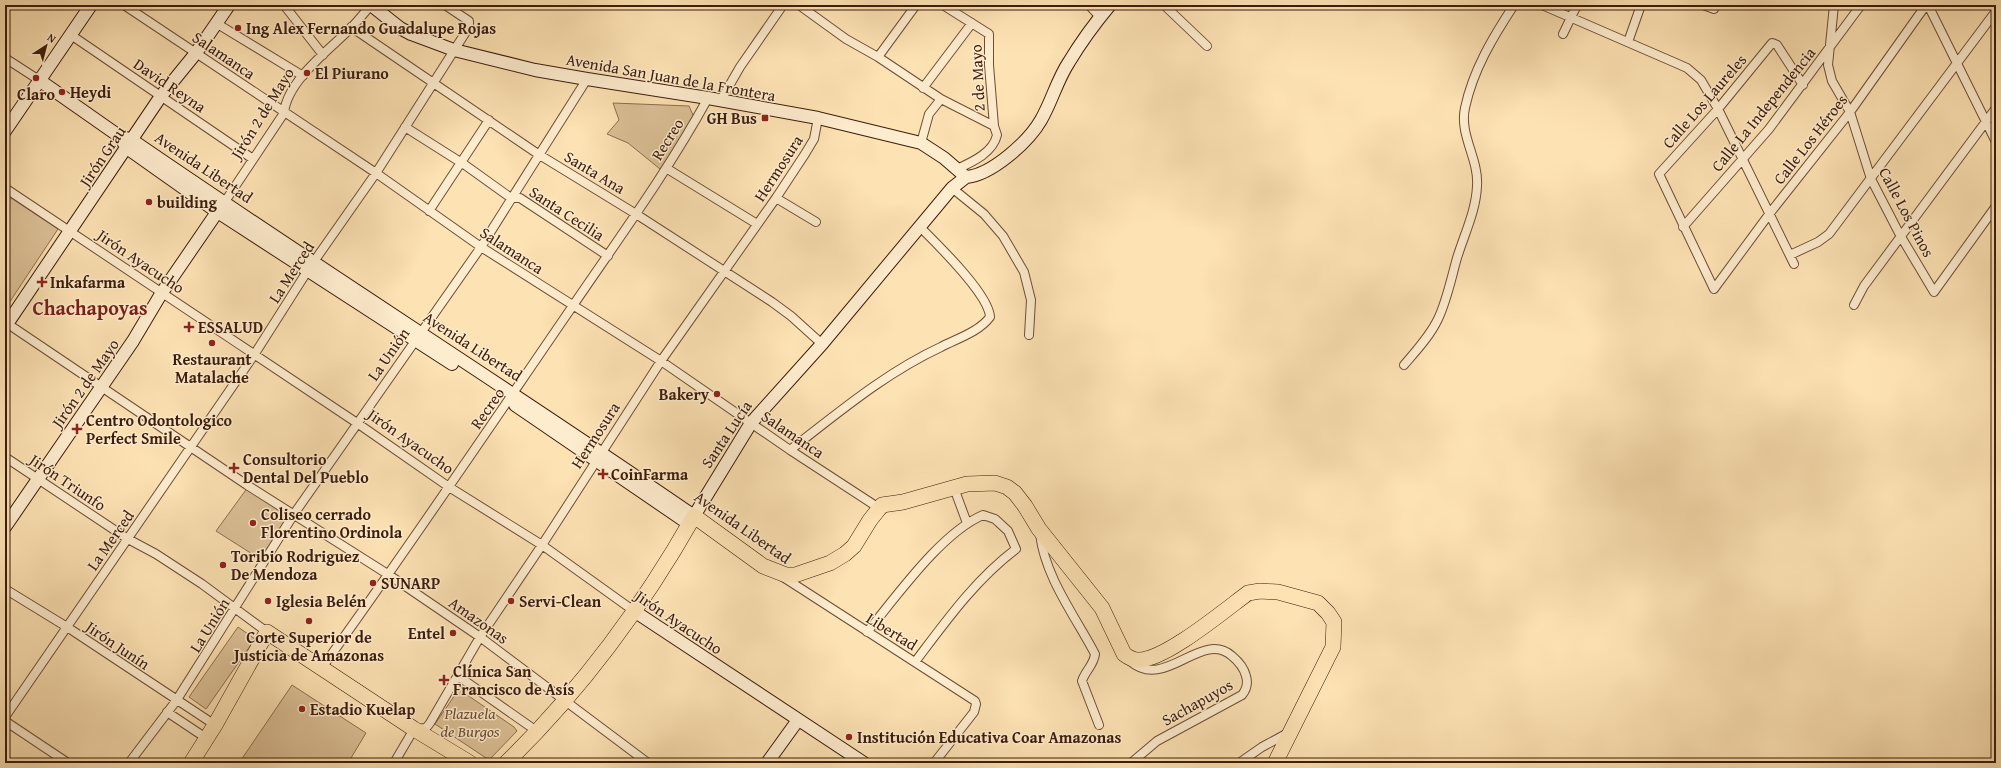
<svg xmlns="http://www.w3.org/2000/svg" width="2001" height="768" viewBox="0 0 2001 768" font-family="'Gentium Book Plus',serif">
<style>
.green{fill:#dcc096;stroke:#8c6e50}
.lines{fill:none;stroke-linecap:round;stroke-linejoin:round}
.street-casing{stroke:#6c4e34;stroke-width:10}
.secondary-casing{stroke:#3c1c0a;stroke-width:14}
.highway-casing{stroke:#3c1c0a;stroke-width:16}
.street{stroke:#feecce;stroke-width:8}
.secondary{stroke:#feecce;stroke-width:12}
.highway{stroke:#fde2b3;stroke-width:15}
.poi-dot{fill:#8f2418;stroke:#feecce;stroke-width:1.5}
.labels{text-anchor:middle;stroke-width:3;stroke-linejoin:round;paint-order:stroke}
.poi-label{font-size:16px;font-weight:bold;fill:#3c1c0a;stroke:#feecce;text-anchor:start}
.street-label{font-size:16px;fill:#3c1c0a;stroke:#feecce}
.park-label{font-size:16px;font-style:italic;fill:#6c4d34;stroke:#feecce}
.district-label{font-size:20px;font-weight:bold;fill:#7a1f14;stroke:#feecce}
</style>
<rect width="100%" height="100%" fill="#fde2b3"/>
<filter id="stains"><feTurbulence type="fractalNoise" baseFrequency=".005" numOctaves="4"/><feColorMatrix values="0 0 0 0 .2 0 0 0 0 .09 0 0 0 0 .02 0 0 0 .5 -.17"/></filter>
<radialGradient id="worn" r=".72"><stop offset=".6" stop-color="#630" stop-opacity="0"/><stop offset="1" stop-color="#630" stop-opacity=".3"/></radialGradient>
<!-- green -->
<path class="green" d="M613,103l76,3 7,16 -36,47 -32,-26 -21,-9 12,-14z
M5,194l53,35 -53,80z
M248,487l43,29 -31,43 -44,-28z
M238,627l17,12 -49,70 -17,-12z
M292,685l74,48 -18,30h-109z
M460,690l54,37 3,4 -27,28 -4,-1 -51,-34 22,-32z"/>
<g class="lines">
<defs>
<path id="street" d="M124,5l252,168 105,74 180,114 129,89 92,60
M284,5l39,50
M799,5l47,34 32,18
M916,5l-38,52 63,42 53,27 3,9c-4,18 -25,27 -40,34
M943,5l46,29v31l5,61
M1089,5l11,12
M1164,5l43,41
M1542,5l136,59 9,4 14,12 17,29 76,155
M1703,5l11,4
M1834,5l-6,60 4,16 18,31 21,67 29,56 34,57 62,-86
M1928,5l68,137
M216,23l87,53
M351,27l187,127 98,60 136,88 19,14 31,28
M1563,34l14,-29
M71,35l182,124
M1628,42l13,-37
M5,58l34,22
M1803,85l-26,-40 -5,-2 -54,66 -59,65 55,115 56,-76 80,-101 76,-107
M923,88l49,-65
M721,100l19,-33 43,-62
M405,127l60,38 46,33h9l88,58
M921,143l8,-29 12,-15
M666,168l91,56
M5,188l352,235 92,64 93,58 92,66
M952,188l32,26 19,22 21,36 7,28 -2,35
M776,198l40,24
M224,203l60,-90c3,-32 45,-63 66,-84 8,-8 14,-16 21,-24
M429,211l60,-91
M1683,227l86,-98 92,-124
M1790,255l28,-13 11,-8 167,-223
M1854,305l10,-19 132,-178
M5,322l242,163 142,90 91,62 168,126
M1404,365c12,-14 26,-29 34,-46 9,-19 13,-40 19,-61 7,-23 19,-47 20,-72 2,-27 -18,-51 -12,-78 8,-38 28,-71 49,-103
M790,450c48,-37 95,-77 151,-103 15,-8 38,-15 49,-30 -1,-23 -54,-74 -71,-91
M5,457l123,82 28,15 46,30 65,48
M954,488l13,35
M1040,534c5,43 35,82 55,120 -1,11 -10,17 -13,27l17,44
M783,577l192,124 1,3 -2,8 -40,51
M5,589l62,38 148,98
M867,632c30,-36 74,-99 116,-117l12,4 13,12 8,18c-41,31 -70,72 -101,113
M1130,661c35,31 71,-32 102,-5 6,5 12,12 14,20 2,7 1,13 -4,19l-85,46 -26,22
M321,669c86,-119 168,-241 251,-362 47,-69 96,-136 136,-209
M458,676l80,56
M167,712l39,26
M5,717l249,-362 54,-85 68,-97 93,-146v-6l-24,-16
M5,721l63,42
M129,763l47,-62 118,-187 187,-267 106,-168
M394,763l20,-34 12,-1 4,-5 50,-86 62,-92 119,-184 115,-163 29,-44 9,-15 4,-21
M1239,763l23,-16 26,-14"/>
<path id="secondary" d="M371,5l29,23 11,6 43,16 81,20 52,9 121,19 110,20 103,25 23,15 22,19
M39,80l80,56 8,12 89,63 236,153
M5,131l86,-126
M119,136l13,4c186,128 376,248 562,376l57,-93 71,-79 130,-156 14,-11
M966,177c26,-2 63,-36 75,-57 11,-19 16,-40 28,-58 12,-20 26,-39 41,-57
M5,327l156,-231 35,-43 33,-48
M515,405l174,119
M5,527l128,-186 28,-47 61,-89
M634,611l230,152
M767,763l31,-43"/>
<path id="highway" d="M191,763l24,-38 52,-93 147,97 56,34
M506,763c74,-72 137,-157 188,-247l69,50 23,9h9l35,-12 15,-9 9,-8 16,-26 12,-15 21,-3 64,-18 28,-1 12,4 8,6 10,13 14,23 63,79 22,46c4,3 9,6 14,6 26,1 87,-50 110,-67l12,-2 18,1 40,11 10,10 6,9 -1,25 -58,116"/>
</defs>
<!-- street casing -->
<use href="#street" class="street-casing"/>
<!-- secondary casing -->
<use href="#secondary" class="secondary-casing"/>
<!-- highway casing -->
<use href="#highway" class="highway-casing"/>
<!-- street -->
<use href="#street" class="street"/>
<!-- secondary -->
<use href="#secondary" class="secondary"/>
<!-- highway -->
<use href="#highway" class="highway"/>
</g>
<!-- markers -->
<g class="poi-dot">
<circle cx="238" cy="28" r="4"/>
<circle cx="307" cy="73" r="4"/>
<circle cx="36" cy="78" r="4"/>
<circle cx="62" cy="92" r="4"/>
<rect x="761" y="114" width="8" height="8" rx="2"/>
<circle cx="149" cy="202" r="4"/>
<path d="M40 276h4v4h4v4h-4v4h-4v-4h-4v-4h4z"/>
<path d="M187 321h4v4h4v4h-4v4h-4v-4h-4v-4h4z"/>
<circle cx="212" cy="343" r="4"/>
<circle cx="717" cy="394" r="4"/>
<path d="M75 423h4v4h4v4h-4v4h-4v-4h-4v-4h4z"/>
<path d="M232 462h4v4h4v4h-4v4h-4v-4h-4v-4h4z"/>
<path d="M601 468h4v4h4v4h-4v4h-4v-4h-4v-4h4z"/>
<circle cx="253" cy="523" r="4"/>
<circle cx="223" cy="565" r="4"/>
<circle cx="373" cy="583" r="4"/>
<circle cx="268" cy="601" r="4"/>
<circle cx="511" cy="601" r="4"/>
<circle cx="309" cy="621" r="4"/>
<circle cx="453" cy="633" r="4"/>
<path d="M442 674h4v4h4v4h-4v4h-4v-4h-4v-4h4z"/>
<circle cx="302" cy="709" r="4"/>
<circle cx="849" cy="737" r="4"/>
</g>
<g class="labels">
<!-- poi labels -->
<g class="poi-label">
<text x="246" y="34">Ing Alex Fernando Guadalupe Rojas</text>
<text x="315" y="79">El Piurano</text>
<text x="70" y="98">Heydi</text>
<text x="36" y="100" text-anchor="middle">Claro</text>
<text x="757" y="124" text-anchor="end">GH Bus</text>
<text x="157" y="208">building</text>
<text x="50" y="288">Inkafarma</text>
<text x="198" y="333">ESSALUD</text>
<text x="212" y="365" text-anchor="middle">Restaurant<tspan x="212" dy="18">Matalache</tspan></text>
<text x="709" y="400" text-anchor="end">Bakery</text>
<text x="86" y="426">Centro Odontologico<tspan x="86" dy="18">Perfect Smile</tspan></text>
<text x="243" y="465">Consultorio<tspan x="243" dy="18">Dental Del Pueblo</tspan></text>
<text x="611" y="480">CoinFarma</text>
<text x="261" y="520">Coliseo cerrado<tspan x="261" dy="18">Florentino Ordinola</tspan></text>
<text x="231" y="562">Toribio Rodriguez<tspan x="231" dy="18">De Mendoza</tspan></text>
<text x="381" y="589">SUNARP</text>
<text x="276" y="607">Iglesia Belén</text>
<text x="519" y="607">Servi-Clean</text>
<text x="445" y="639" text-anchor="end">Entel</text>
<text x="309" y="643" text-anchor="middle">Corte Superior de<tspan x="309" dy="18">Justicia de Amazonas</tspan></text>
<text x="453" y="677">Clínica San<tspan x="453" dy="18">Francisco de Asís</tspan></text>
<text x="310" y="715">Estadio Kuelap</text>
<text x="857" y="743">Institución Educativa Coar Amazonas</text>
</g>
<!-- street labels -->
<g class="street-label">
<text transform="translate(224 55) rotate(34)" y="6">Salamanca</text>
<text transform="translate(671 77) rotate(10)" y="6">Avenida San Juan de la Frontera</text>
<text transform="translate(977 78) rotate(-93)" y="6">2 de Mayo</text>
<text transform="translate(170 85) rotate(34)" y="6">David Reyna</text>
<text transform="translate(1704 101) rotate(-49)" y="6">Calle Los Laureles</text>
<text transform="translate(1763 109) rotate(-51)" y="6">Calle La Independencia</text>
<text transform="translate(262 113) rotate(-58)" y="6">Jirón 2 de Mayo</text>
<text transform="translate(667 139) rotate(-58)" y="6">Recreo</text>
<text transform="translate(1810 139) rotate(-52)" y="6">Calle Los Héroes</text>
<text transform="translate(102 156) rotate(-56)" y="6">Jirón Grau</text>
<text transform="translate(204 167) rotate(34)" y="6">Avenida Libertad</text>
<text transform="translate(778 168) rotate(-57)" y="6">Hermosura</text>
<text transform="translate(595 172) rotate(31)" y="6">Santa Ana</text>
<text transform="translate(1907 212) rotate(62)" y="6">Calle Los Pinos</text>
<text transform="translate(567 213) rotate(33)" y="6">Santa Cecilia</text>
<text transform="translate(512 250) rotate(33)" y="6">Salamanca</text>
<text transform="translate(141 261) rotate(34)" y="6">Jirón Ayacucho</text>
<text transform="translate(291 272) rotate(-57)" y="6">La Merced</text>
<text transform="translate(473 346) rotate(33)" y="6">Avenida Libertad</text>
<text transform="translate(388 354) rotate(-55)" y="6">La Unión</text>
<text transform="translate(85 383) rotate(-55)" y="6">Jirón 2 de Mayo</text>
<text transform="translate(487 408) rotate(-55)" y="6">Recreo</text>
<text transform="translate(726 434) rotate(-56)" y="6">Santa Lucía</text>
<text transform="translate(793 434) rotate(34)" y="6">Salamanca</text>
<text transform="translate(595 435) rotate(-57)" y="6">Hermosura</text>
<text transform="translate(411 441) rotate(35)" y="6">Jirón Ayacucho</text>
<text transform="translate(68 482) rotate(34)" y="6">Jirón Triunfo</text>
<text transform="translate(743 527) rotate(35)" y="6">Avenida Libertad</text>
<text transform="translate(110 540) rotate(-55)" y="6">La Merced</text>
<text transform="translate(479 620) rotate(35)" y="6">Amazonas</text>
<text transform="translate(679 622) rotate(34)" y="6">Jirón Ayacucho</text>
<text transform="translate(209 625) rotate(-58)" y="6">La Unión</text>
<text transform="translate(892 631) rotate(32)" y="6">Libertad</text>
<text transform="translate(118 645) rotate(34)" y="6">Jirón Junín</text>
<text transform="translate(1197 702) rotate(-29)" y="6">Sachapuyos</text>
</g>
<!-- park labels -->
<g class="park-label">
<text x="470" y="719">Plazuela<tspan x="470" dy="18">de Burgos</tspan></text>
</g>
<!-- district labels -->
<g class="district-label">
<text x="90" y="315">Chachapoyas</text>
</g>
</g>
<!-- margin -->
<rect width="2001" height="768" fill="none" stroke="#fde2b3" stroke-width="20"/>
<rect x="6" y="6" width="1989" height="756" fill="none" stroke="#3c1c0a" stroke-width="2"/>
<rect x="10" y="10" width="1981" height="748" fill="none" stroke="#3c1c0a"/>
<!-- north arrow -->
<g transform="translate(46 46) rotate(36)" stroke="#feecce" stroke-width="3" paint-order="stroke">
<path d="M0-3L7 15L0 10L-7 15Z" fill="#3c1c0a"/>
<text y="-6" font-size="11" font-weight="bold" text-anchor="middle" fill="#3c1c0a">N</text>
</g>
<rect width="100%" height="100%" filter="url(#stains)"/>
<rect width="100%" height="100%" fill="url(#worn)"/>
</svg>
